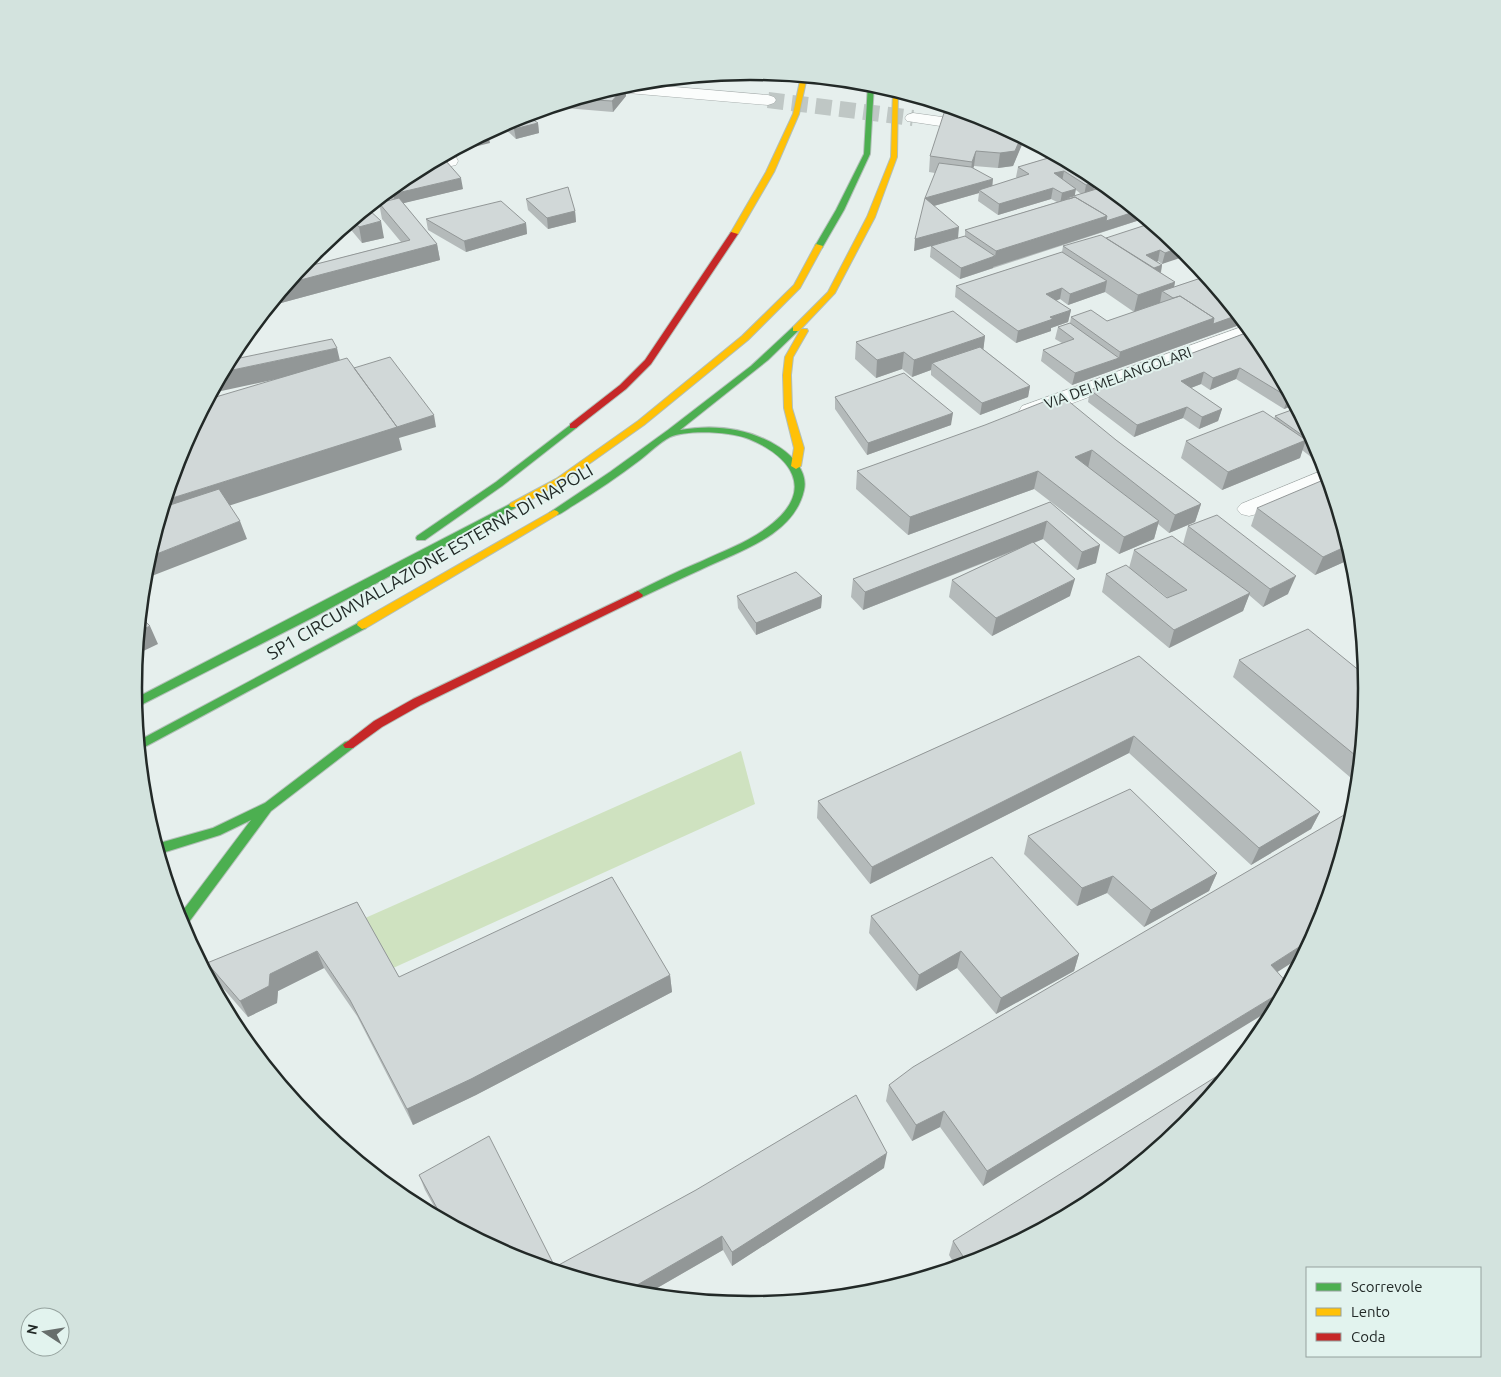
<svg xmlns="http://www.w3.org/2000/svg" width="1501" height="1377" viewBox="0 0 1501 1377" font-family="Ubuntu,sans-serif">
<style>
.green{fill:#cfe2c0}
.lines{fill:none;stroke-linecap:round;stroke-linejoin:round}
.street-tunnel{stroke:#bfc7c5;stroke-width:16;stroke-dasharray:16 8;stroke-linecap:butt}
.street-casing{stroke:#a2a9a8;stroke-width:1}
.fast-casing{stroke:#b2bfb8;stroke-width:2}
.slow-casing{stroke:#b2bfb8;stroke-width:2}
.jam-casing{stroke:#b2bfb8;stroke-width:2}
.street{fill:#fbfdfc;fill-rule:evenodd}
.fast{fill:#4caf50;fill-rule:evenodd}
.slow{fill:#ffc107;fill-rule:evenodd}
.jam{fill:#c62828;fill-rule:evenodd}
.wall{fill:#b4baba;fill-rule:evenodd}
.shaded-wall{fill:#929797}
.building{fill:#d1d8d8;stroke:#929797}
.labels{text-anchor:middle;stroke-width:4;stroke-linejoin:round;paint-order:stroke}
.far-street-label{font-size:15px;fill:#222927;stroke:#e2f3ee}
.street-label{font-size:18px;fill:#222927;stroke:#e2f3ee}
.rim{fill:none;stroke:#222927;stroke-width:2.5}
</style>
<rect width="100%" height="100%" fill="#e6efed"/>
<!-- green -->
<path class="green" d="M741,751l14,53 -364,165 -28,-50z"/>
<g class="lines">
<!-- street-tunnel -->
<path class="street-tunnel" d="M768,100l145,18"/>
<defs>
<path id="street" d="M629,83l139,12 6,2 2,3 -2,3 -6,2 -152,-13 -6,-3z
M913,113l87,12 19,10 -6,2 -106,-16 -2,-3 2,-3z
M450,156l6,1 2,4 -2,4 -33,7 -6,-2 22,-12z
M1247,325l8,10 -217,81 -8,2 -8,-2 -3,-5 3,-5z
M1326,469l4,14 -73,31 -8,2 -8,-2 -4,-5 4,-5z"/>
<path id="fast" d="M868,83l6,1 -4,70 -26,56 -22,38h-6l-1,-2 21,-36 28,-56z
M793,327h3l4,2 -32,31 -88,70c34,-6 69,-2 99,17 14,9 29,25 25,43 -10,46 -67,62 -104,80 -20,9 -39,18 -58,27h-8l-1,-2 1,-2c22,-11 44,-22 66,-31 25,-12 52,-21 73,-39 42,-35 17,-67 -24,-84 -18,-7 -60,-10 -79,-2 -10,5 -21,16 -30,23 -21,16 -43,31 -66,45 -7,4 -15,12 -23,10l-2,-2 61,-41 58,-42 83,-64z
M573,423l5,3 -2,2 -74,58 -77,54h-8l-1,-2 1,-2 79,-54z
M514,502l3,1 2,2 -2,2 -201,109 -181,92 -1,-9z
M362,621l4,1 1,3 -1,3 -227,122 -1,-9z
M349,741l4,1 2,3 -2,3 -82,63 -88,119 -5,-13 73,-97 -31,15 -61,19 -3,-10 57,-16 52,-25 80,-61z"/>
<path id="slow" d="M801,76l6,1 -8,37 -25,58 -36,62 -7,2 -1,-2 36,-62 27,-58z
M893,90l5,1 -1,66 -22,60 -40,76 -36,38h-6v-4l35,-35 39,-75 24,-60z
M816,244l7,2 -23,42 -52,52 -104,85 -82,58 -45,24h-6l-2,-2 2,-2 45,-24 82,-58 104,-85 52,-51z
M801,329h6l1,2 -15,26 -2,18 1,33 12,40 -3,18 -5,3 -5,-3 3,-18 -10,-40 -1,-33 2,-18z
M554,510l3,1 2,2 -2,2 -191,113 -4,1 -5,-4 1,-3z"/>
<path id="jam" d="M731,232l7,2 -87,130 -25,25 -50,39h-6v-4l50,-39 25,-25z
M638,591l5,4 -1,2 -221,108 -39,22 -29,21h-8l-2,-3 31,-24 39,-22z"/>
</defs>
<!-- street casing -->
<use href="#street" class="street-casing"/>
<!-- fast casing -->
<use href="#fast" class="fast-casing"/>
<!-- slow casing -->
<use href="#slow" class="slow-casing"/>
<!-- jam casing -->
<use href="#jam" class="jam-casing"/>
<!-- street -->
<use href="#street" class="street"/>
<!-- fast -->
<use href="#fast" class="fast"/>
<!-- slow -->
<use href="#slow" class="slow"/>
<!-- jam -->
<use href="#jam" class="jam"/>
</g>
<!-- wall -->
<path class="wall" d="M622,85l3,1 1,10 -13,16 -60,-5z
M515,118l23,5 1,10 -23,6 -15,-14z
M989,119l35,19 -11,28 -15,2 -24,-2 -1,2 20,18 24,-8 -1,-1 2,-10 33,-10v-1l-5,-5 -5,-2v-2l35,19h-2l25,15h1l46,37 -186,61 -30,-22 1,-11 24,-7 -41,12 21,-78 -6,-1 1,-16zM1075,190h1l5,4 -6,2zM979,193l-1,8 20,14 53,-16 6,3 -92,28v6l-7,2 -24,-32z
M408,175l55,14 -60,14 34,41 3,16 -170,46 31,-38 100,-26 -19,-23 -3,-16 13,-3 -6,-7z
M526,199l49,12 1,11 -28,7 -20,-19z
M367,208l17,30 -22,5 -15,-18z
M426,219l100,4 1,11 -61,18 -38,-22z
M1106,238l81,14 -25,12 -4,-3 -1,1 5,3 -1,8 14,9 -1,5 33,-11 38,47 -173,62 -31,-24 2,-11 19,-7 -7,-4 3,-12 12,-4 1,-6 36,4 27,-9 -29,-20 -37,13 -8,-6 -4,2 15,9 -3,12 -17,6v3l-35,12 -61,-46 1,-11 106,-34 1,-6z
M1251,331l44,74 -11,4 -48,-30 -26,11 -9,-6 -10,4 31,21 -4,12 -19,8 -16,-11 -49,19 -46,-35 2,-12 92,-33z
M985,336l-2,13 47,37 -2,11 -48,18 -49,-40v-5l-19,7 -10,-8 -26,9 -21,-19 1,-17z
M835,397l116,28 -84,30 -32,-46z
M1297,408l24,45 -10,4 -9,-7 -2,8 -78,32 -41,-32 5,-17 88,-22 1,-3z
M1116,440l85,64 -6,18 -26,11 -11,-9 -4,15 -35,15 -85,-65 -126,46 -52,-46 1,-18z
M1050,502l46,61 -19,7 -34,-31 -9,4 36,53 -78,40 -43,-39 3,-17 60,-28 -149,58 -12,-13 2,-18z
M1257,508l96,50 -38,17 -64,-49z
M1188,526l100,68 -25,13 -14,-12 -6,16 -74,37 -67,-56 4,-18 23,-6 5,-18 49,-6zM1135,572l33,26h-1z
M1357,586h1l1,18 -7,-6z
M737,596h85l-1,12 -65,27 -18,-27z
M1139,656l181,156 -9,17 -60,36 -122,-112 -259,131 -53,-66 1,-17z
M1239,660l129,29 -10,95 -125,-107z
M1028,836l189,37 -8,18 -65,36 -37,-34 -30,13 -53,-52z
M357,902l42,75 271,-2 2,17 -196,103 -63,30 -56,-109 -33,-48 -46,23 -1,12 -29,14 -32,-37 -9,-17z
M871,916l208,38 -5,17 -78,43 -39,-46 -41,23 -47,-58z
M1277,972l-294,214 -43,-59 -28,14 -26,-40 3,-16z
M884,1168l-152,98 -9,-16 -78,45 -15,-1 -116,-35 -73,-40 -16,-29 -6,-15 136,92z
M953,1241l33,18 -29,9 -8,-13z"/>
<!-- shaded-wall -->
<path class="shaded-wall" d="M625,86l1,10 -13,16 -1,-11z
M538,123l1,10 -23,6 -2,-10z
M486,133h2l2,10 -36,9v-1z
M1021,137l3,1v2l-11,26 -15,2 2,-15z
M976,151l-2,15 -4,12 2,-16z
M1063,159l13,7 -16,4 2,-10z
M1064,171l-2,11 -8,-9z
M461,178l2,11 -67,16 -3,-11z
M993,179l-1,11h-13v3l-56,16 2,-11z
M1095,182l-2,11 -9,3 2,-11z
M1053,188l-2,11 -53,16 1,-11z
M1076,189l-2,10 -7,-1v3l-7,3 2,-11z
M575,211l1,11 -28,7 -1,-11z
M1137,211l9,7 -153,49 3,-16 111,-35z
M381,221l3,17 -22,5 -3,-16z
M526,223l1,11 -61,18 -2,-11z
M959,227l-1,11 -44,13 1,-12z
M437,244l3,16 -170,46 19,-23z
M1181,247l8,8 -27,9 3,-11z
M1160,250l-2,11 -15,5 3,-11z
M995,256l-2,12 -33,11 1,-11z
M1162,265l-2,11 -12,-6z
M1107,281l-2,11 -37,13 2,-11z
M1175,282l-3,15 -10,-6 -2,12 -26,9 4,-17z
M1062,288l-2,11 -16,6 2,-11z
M1071,310l-3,12 -17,6v3l-35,12 2,-12 32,-14z
M1238,315l7,8 -173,62 3,-12 44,-15 1,-6 94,-34z
M985,336l-2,17 -51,10 -1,7 -19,7 2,-17z
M337,348l4,17 -129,28 11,-21z
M904,352l-2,17 -26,9 1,-18z
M1240,368l-4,11 -26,11 3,-12z
M1276,368l4,8 -10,-7z
M1204,372l-3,12 -23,9 3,-12z
M1030,386l-2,11 -48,18 2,-12z
M1291,396l4,9 -11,4 4,-12z
M1187,407l-4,11 -49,19 3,-12z
M1222,409l-4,12 -19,8 3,-12z
M953,413l-2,12 -84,30 1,-12z
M434,415l2,12 -37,11 3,12 -245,79 9,-29z
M1306,440l-6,18 -78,32 6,-18z
M1316,445h1l4,8 -10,4z
M1092,450l-4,18 -13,-11z
M1038,471l-4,18 -126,46 2,-18z
M1201,504l-6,18 -26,11 6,-18z
M240,521l7,18 -103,40 1,-11 4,-11z
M1047,521l-4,18 -180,71 2,-18z
M1159,521l-5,18 -35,15 5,-17z
M1100,545l-4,18 -19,7 5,-18z
M1349,545l4,13 -38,17 8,-18z
M1296,576l-8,18 -25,13 7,-18z
M1075,579l-5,17 -78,40 4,-18z
M1250,593l-7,18 -74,37 5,-18z
M822,596l-1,12 -65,27v-12z
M150,626l8,18 -21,10 2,-23z
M1134,736l-5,17 -259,131 2,-17z
M1320,812l-9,17 -60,36 8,-17z
M1217,873l-8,18 -65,36 7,-17z
M1113,876l-6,17 -30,13 5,-18z
M1313,938l-9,17 -42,27 9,-17z
M317,951l7,17 -46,23 -1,12 -29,14 -8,-16 30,-27z
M961,951l-4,17 -41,23 3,-16z
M1079,954l-5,17 -78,43 5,-16z
M670,975l2,17 -196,103 -63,30 -6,-16z
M1286,989l-9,17 -294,180 4,-15z
M944,1111l-4,16 -28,14 4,-16z
M887,1153l-3,15 -152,98v-14z
M722,1236l1,14 -78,45 -15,-1 -5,-2z"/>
<!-- building -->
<path class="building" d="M622,85l3,1 -13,15 -33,-2z
M944,113l45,6 32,18 -6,14 -15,2 -24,-2 -4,11 -42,-6z
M526,115l12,8 -24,6 -7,-7 8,-4z
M1051,153h1l11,6 -1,1 37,21h1l37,30 -31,10 1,-5 -32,-19 -6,2 -2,-1 36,-11 -8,-5 -9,3 -22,-14 -10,2 22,16 -14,4 -9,-5 -54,16 -20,-14 50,-16 -11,-7 37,-11z
M446,161l15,17 -68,16 -3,-4 18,-15 18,-9z
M939,163l32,4 22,12 -68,19z
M568,187l7,24 -28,7 -21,-19z
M1075,197l32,19 -111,35 -31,-21z
M399,198l38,46 -148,39 12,-15 109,-28 -31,-37z
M925,198l34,29 -44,12z
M501,201l25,22 -62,18 -38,-22z
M367,208l14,13 -22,6 -6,-7z
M1152,223l29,24 -16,6 -5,-3 -14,5 16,10 -8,3 -48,-30z
M1101,235l74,47 -37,13 -75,-49z
M965,236l30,20 -34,12 -30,-22z
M1062,252l45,29 -37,13 -8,-6 -16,6 25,16 -21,7 3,2 -35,12 -62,-45z
M1207,276l31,39 -25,9 1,-6 -34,-22 -7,2 -11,-7z
M1180,296l34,22 -94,34 -49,-35 20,-7 16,11z
M953,311l32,25 -71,24 -10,-8 -27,8 -21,-18z
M1070,323l49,35 -44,15 -32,-23 31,-11 -16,-12z
M1251,331l13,15 12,22 -6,1 9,6 12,21 -3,1 -48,-29 -27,10 -9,-6 -23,9 41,28 -20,8 -15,-10 -50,18 -47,-35 92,-33z
M332,339l5,9 -114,24 7,-12z
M980,347l50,39 -48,17 -50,-40z
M390,357l44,58 -37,12 -43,-59z
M347,358l50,69 -231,73 14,-48 29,-53z
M904,373l49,40 -85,30 -33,-46z
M1061,395l55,45 85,64 -26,11 -83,-65 -17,7 84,64 -35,16 -86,-66 -128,46 -53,-46 128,-46z
M1297,408l20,37h-1l-41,-29z
M1263,411l43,29 -78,32 -42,-31z
M1328,478l21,67 -26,12 -66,-49z
M219,489l21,32 -91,36 15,-50z
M1050,502l50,43 -18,7 -35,-31 -182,71 -12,-13z
M1217,515l79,61 -26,13 -82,-63z
M1172,536l78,57 -76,37 -68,-56 20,-9 41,33 20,-8 -53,-40z
M1033,542l42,37 -79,39 -44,-38z
M796,572l26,24 -66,27 -19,-27z
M140,616l10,10 -11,5z
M1308,629l58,47 2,13 -7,71 -122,-100z
M1139,656l181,156 -61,36 -125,-112 -262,131 -54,-66z
M1130,789l87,84 -66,37 -38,-34 -31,12 -54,-52z
M1356,808l-35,117 -8,13 -42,27 18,20 -3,4 -299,182 -43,-60 -28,14 -27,-40 24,-18z
M992,857l87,97 -78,44 -40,-47 -42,24 -48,-59z
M612,877l58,98 -199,104 -64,30 -57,-109 -33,-49 -47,23 -1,12 -29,15 -33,-38 150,-61 42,75z
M1238,1063l-51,62 -94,77 -107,57 -18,5 -15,-23z
M856,1095l31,58 -155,99 -10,-16 -97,56 -111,-33 -70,-38 -25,-46 70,-39 66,131 141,-77z"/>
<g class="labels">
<!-- far-street labels -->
<g class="far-street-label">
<text transform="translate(1118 378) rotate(-20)" y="5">VIA DEI MELANGOLARI</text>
</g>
<!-- street labels -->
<g class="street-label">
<text transform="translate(430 562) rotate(-30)" y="6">SP1 CIRCUMVALLAZIONE ESTERNA DI NAPOLI</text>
</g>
</g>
<!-- crop -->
<path d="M0 0H1501V1377H0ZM142 688a608 608 0 1 1 1216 0a608 608 0 1 1-1216 0Z" fill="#d3e3de" fill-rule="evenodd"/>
<path class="rim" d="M142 688a608 608 0 1 1 1216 0a608 608 0 1 1-1216 0Z"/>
<!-- legend -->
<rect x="1306" y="1267" width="175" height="90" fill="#e2f3ee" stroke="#95a29e"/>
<rect x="1316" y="1283" width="25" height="8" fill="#4caf50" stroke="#95a29e"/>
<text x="1351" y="1292" font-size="15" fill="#222927">Scorrevole</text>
<rect x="1316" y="1308" width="25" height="8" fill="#ffc107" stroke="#95a29e"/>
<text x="1351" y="1317" font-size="15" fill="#222927">Lento</text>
<rect x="1316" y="1333" width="25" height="8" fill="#c62828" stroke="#95a29e"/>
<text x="1351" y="1342" font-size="15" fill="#222927">Coda</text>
<!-- north arrow -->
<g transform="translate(45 1332) rotate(282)"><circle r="24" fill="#e2f3ee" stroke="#95a29e"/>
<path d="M0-4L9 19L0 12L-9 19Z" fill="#676e6c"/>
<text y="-8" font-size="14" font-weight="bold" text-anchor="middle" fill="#222927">N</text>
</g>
</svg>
